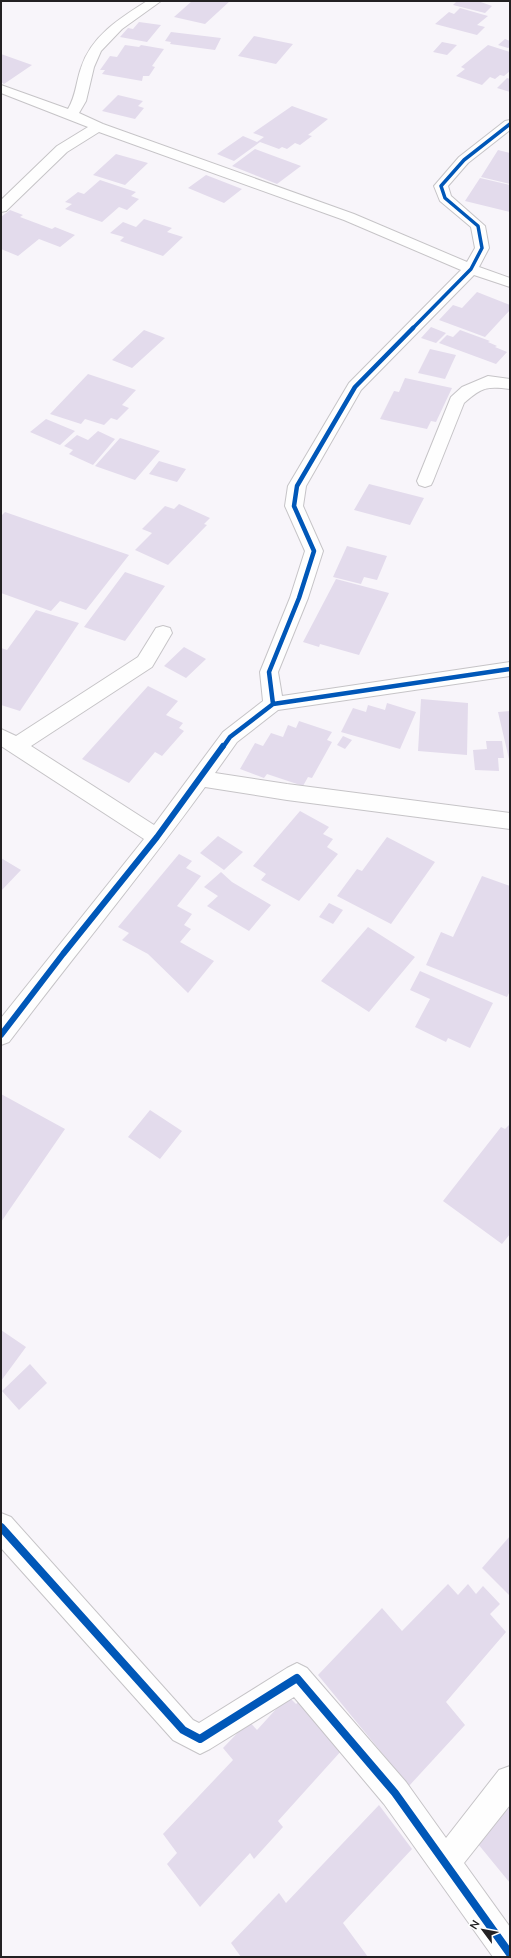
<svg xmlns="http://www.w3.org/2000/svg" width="511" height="1958" viewBox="0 0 511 1958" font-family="Mulish,sans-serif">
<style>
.building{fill:#e3dbec}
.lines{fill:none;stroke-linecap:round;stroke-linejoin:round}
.minor-casing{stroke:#c6c4c7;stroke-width:2}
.minor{fill:#fefefe;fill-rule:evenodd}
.cycleway-far3-casing{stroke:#fff;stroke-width:5}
.cycleway-far2-casing{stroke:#fff;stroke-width:6}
.cycleway-far1-casing{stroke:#fff;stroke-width:8}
.cycleway-casing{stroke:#fff;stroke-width:10}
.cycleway-far3{stroke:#0057b8;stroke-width:3.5}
.cycleway-far2{stroke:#0057b8;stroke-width:4.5}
.cycleway-far1{stroke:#0057b8;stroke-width:6}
.cycleway{stroke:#0057b8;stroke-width:8}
</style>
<rect width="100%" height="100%" fill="#f8f5fa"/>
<!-- building -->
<path class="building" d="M192,1h38l-25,23 -31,-7z
M457,1h21l14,5 -7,7 -32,-8z
M460,8l28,8 -11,9 8,2 -8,8 -42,-11 14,-12 5,2z
M139,22l22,3 -14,17 -27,-5 8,-9 5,1z
M171,32l50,6 -6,12 -45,-6 1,-2 -6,-1z
M254,36l39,8 -17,20 -38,-8z
M505,39l5,2v6l-2,1 -10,-3z
M442,42l15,3 -10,10 -14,-3z
M125,45l14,2 2,-2 23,4 -12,17 3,1 -6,9h-6l-1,5 -40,-7 3,-4h-5l10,-14 7,1z
M488,45l22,7v19l-6,5 -4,-1 -5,4 -5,-2 -8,8 -26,-9 9,-7 -4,-2z
M1,54l31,11 -28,19 -3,-2z
M507,78l3,1v13l-13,-4z
M118,95l25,6 -5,5 6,2 -9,11 -33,-8z
M292,106l36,13 -20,16 4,1 -12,9 -5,-2 -8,6 -5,-2 -3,2 -19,-7 -26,19 -17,-7 26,-18 14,6 7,-5 -11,-4z
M255,149l46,17 -24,18 -45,-18z
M498,150l12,3v31l-29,-7z
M116,154l32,9 -23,22 -32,-10z
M206,175l36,14 -18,14 -36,-15z
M480,178l30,7v27l-45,-11z
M100,180l36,12 -5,4 8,3 -12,11 -8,-3 -17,15 -37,-13 7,-5 -7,-2 13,-10 6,2z
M10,210l13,5 -3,2 32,12 3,-2 20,8 -15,12 -21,-8 -21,17 -17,-7v-32z
M144,219l28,9 -5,4 16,5 -20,19 -43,-15 4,-4 -14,-4 13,-11 13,5z
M477,292l33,13v5l-25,27 -46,-17 14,-15 9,3z
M431,327l15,6 -10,10 -15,-5z
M144,330l21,8 -33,30 -20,-8z
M460,330l30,11 -2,1 9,4 -2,1 12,5 -11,12 -57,-21 8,-8 6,2z
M430,349l26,6 -11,24 -27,-6z
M88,374l48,16 -14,15 7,3 -12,12 -6,-2 -7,7 -19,-6 -4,5 -31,-10z
M405,378l47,10 -16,34 -5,-1 -4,8 -47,-10 14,-28 5,1z
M46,419l29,12 -15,14 -30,-13z
M98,431l17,8 -22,26 -24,-11 4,-4 -9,-4 13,-11 11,5z
M120,438l40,13 -25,29 -40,-14z
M159,461l27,8 -9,13 -28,-8z
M369,484l55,14 -14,27 -56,-15z
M179,504l31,14 -6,6 3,1 -39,40 -33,-15 17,-17 -10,-4 23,-23 9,3z
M5,512l124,43 -43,55 -26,-9 -9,10 -50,-18v-77z
M347,546l40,10 -10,24 -13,-3 -3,7 -28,-7z
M125,572l40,14 -40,55 -41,-14z
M336,579l53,14 -30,62 -39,-11 -1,3 -16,-5z
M36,610l43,13 -59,88 -19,-6v-57l6,2z
M184,647l22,12 -20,19 -22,-12z
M148,686l30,15 -12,14 17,8 -4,5 5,3 -22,25 -7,-4 -26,31 -47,-24z
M421,699l47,4 -1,52 -49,-4z
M387,703l29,9 -16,37 -59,-17 12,-24 13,4 2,-7 17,5z
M510,711v48h-1l-11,-47z
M299,721l33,11 -5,8 5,2 -20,36 -4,-1 -5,9 -36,-12 -3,4 -24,-9 15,-26 8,3 8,-13 12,4 5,-12 8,3z
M343,736l9,4 -7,9 -8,-4z
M486,741h16l2,17h-6l1,13 -24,-1 -2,-20 14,-1z
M300,811l29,16 -6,7 10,5 -6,8 11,7 -39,47 -38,-21 5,-6 -13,-8z
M218,836l25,16 -19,18 -24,-17z
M387,837l48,25 -44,62 -54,-28 20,-27 5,2z
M179,854l13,7 -6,7 15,8 -24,30 15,8 -8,11 7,4 -11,13 34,19 -26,32 -40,-39 -26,-14 7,-7 -11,-6z
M1,858l20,12 -20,21z
M221,872l11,10 39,23 -22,26 -42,-25 11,-10 -14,-9z
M482,876l28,10v105l-3,6 -81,-32 15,-33 12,5z
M329,903l14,7 -10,14 -14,-7z
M368,927l47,30 -46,55 -48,-31z
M420,971l73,32 -23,45 -22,-10 -2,4 -31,-15 15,-28 -20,-9z
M1,1094l64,35 -64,93z
M150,1110l32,21 -22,28 -32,-22z
M510,1124v110l-8,10 -59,-43 58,-74 4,2z
M1,1330l25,17 -25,34z
M30,1364l17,19 -28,27 -17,-19z
M510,1536v60l-28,-28z
M448,1584l10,11 10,-11 8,10 7,-8 17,18 -10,10 16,18 -60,70 19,23 -56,61 -91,-111 64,-67 20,23z
M288,1696l8,8 5,-4 41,50 -64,71 5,6 -29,32 -4,-6 -50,54 -33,-43 10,-11 -14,-19 70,-74 -10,-12 26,-27 8,9z
M379,1805l33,44 -69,74 25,34h-127l-10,-14 48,-50 7,10z
M510,1806v77l-32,-39z"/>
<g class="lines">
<defs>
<path id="minor" d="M147,1h14l-39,28 -21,22 -7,16 -8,34 -7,12 24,11 251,90 113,48 8,-14 -4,-21 -31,-26 -6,-15 25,-29 46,-36 5,-1v10l-42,33 -20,23 3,10 34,30 4,22 -10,19 31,11v9l-36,-12 -113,115 -55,96 -3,20 20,45 -15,47 -30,74 4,24 228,-34v14l-232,34 -41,32 -22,31 72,11 223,29v16l-223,-29 -82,-13c-63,87 -131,169 -196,255l-8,3v-27l143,-179 -143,-93v-17l15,7 122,-79 18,-29 7,-2 7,2 2,5 -20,34 -121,79 123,79 69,-93 40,-31 -3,-29 30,-74 15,-47 -20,-45 3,-20 61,-103 112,-113 -117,-50 -245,-88 -32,20 -61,59 -5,1v-12l56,-54 31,-19 -87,-34v-8l67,24c8,-13 8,-27 13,-41 10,-32 39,-50 66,-67z
M488,376l22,3v10c-23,-3 -28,-2 -46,14l-31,78 -2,4 -6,2 -6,-2 -2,-4 34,-84 11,-10z
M1,1513l10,4 182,203 6,3 88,-55 10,-5 10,5 99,114 40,56 53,-68 11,-4v39l-46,58 46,64v30h-17l-109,-153 -90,-107 -84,52 -10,5 -27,-14 -172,-192z"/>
</defs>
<!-- minor casing -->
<use href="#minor" class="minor-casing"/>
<!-- minor -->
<use href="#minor" class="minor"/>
<defs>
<path id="cycleway-far3" d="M412,329l59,-60 11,-21 -4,-22 -33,-28 -4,-12 23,-26 46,-36"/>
<path id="cycleway-far2" d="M273,704l-4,-32 30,-74 15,-47 -20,-45 3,-20 58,-99 58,-59
M223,747l7,-10 43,-33 237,-35"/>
<path id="cycleway-far1" d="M1,1035l62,-81 94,-117 66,-91"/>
<path id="cycleway" d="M1,1527l182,203 17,9 97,-61 98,115 115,161"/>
</defs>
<!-- cycleway-far3 casing -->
<use href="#cycleway-far3" class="cycleway-far3-casing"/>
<!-- cycleway-far2 casing -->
<use href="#cycleway-far2" class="cycleway-far2-casing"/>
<!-- cycleway-far1 casing -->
<use href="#cycleway-far1" class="cycleway-far1-casing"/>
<!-- cycleway casing -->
<use href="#cycleway" class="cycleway-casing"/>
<!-- cycleway-far3 -->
<use href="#cycleway-far3" class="cycleway-far3"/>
<!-- cycleway-far2 -->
<use href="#cycleway-far2" class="cycleway-far2"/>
<!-- cycleway-far1 -->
<use href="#cycleway-far1" class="cycleway-far1"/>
<!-- cycleway -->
<use href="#cycleway" class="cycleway"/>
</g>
<!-- border -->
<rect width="511" height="1958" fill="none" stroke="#232123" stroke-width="4"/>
<!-- north arrow -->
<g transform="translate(483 1930) rotate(302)" stroke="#ffffff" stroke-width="3" paint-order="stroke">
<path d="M0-3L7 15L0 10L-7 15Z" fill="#232123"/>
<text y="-6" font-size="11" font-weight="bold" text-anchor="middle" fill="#232123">N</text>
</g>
</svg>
